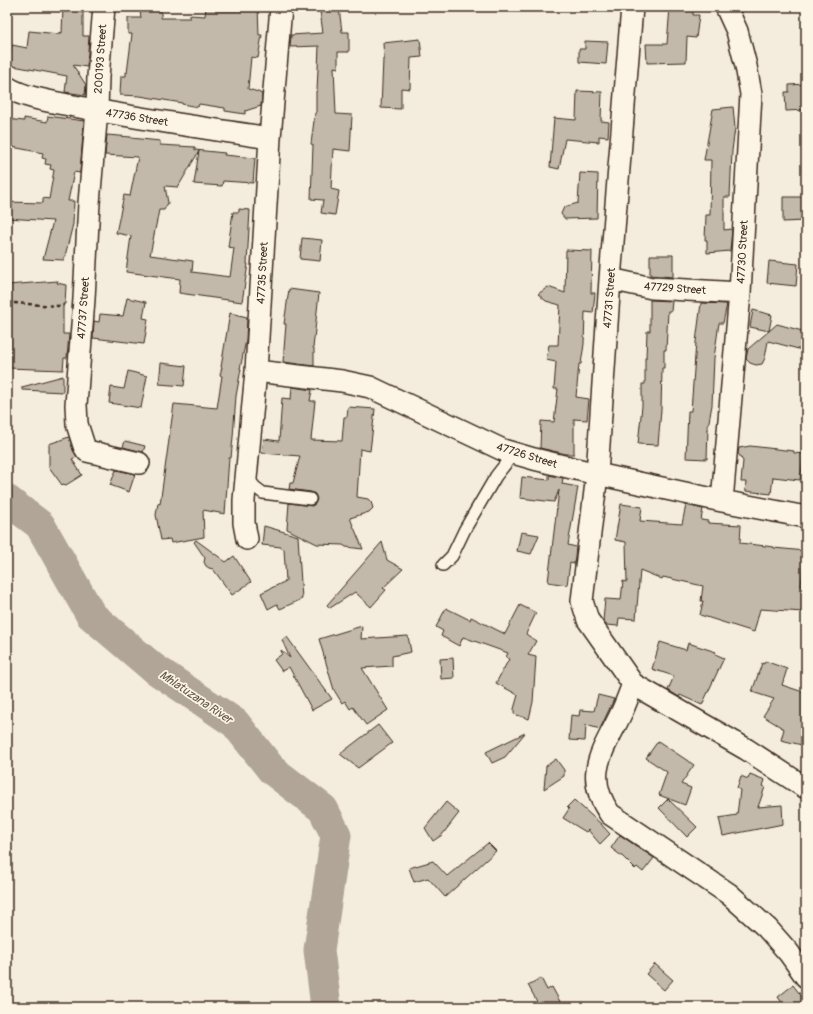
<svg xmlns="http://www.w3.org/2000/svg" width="813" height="1014" viewBox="0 0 813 1014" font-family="Pangolin,sans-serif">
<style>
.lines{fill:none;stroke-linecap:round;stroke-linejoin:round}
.river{stroke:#b0a596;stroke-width:31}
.building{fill:#c3b9aa;stroke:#3b2a1e}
.service-casing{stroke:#3b2a1e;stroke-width:14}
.minor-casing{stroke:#3b2a1e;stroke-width:24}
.path{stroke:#3b2a1e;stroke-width:2.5;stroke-dasharray:4 3;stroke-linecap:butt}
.service{stroke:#fcf5e5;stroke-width:11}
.minor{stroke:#fcf5e5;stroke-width:21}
.labels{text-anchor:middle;stroke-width:3.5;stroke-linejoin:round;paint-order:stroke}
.street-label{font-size:11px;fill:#3b2a1e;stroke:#fcf5e5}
.water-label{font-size:12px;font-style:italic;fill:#645548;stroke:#fcf5e5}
</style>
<rect width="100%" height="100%" fill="#f4eddd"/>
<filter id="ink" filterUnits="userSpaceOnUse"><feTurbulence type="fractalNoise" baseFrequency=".025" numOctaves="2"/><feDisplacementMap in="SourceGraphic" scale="8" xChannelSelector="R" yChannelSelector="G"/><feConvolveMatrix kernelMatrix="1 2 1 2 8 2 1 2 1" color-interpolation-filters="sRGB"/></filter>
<g filter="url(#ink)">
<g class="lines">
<!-- river -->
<path class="river" d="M7,500l33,25 51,90 61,52 83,56 37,47 51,39 13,26 -17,115 7,57"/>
</g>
<!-- building -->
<path class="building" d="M63,7h20v29h6l-2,31 -14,-2 13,20 -1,10 -20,-3 2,-16 -59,-11 4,-20 15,3 2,-17 30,3v-2l3,1z
M206,7h52l1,28h3l-4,23 -7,-1 -3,32 10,3 4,2 -1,12 -16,5v3l-20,-3v-3l-26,-4 -1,3 -16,-3v-1l-42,-7 -20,-1 1,-19h5v-4l1,1 5,-39h-4v-16h13l-1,-8h21v8h29v-3l15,1z
M670,7h23v8h6l-3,23 -9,-1 -1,25 -39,1 -1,-19h21z
M339,8l3,24h7v20h-11v16l-4,-1 2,47 16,1 -2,36 -17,-2 -2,40 8,2 -4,24 -14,-2 2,-13 -12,-1 2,-54 -2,-1 4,-31h1v-22h1l2,-45 -29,1 1,-12 32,-2 -3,-22z
M420,39l2,18 -11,1 -1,31 -9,-1v21l-20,-1 2,-49h1l-1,-16z
M585,41l23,1 -2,22 -27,-2v-13h6z
M806,84v26l-20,1 -1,-19h4v-7z
M577,91l25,1 -1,28v1l8,1 -1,15 -9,-1v6l-34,-3 -6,30 -9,-2 4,-49 22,2z
M733,107l2,21 -3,23 -2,46h-6v33l8,-1 -2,22 -23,2v-13h-2l1,-25h4l1,-55h-7l9,-51z
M48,116l36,5 -4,52 -6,-1 -6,29h6l-1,23 -9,36 -21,-1 10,-38 -46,-3v-16l36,1v-5l6,1 5,-29 -4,-1 1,-4 -6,-1 1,-5 -4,-1 1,-5 -36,-7v-27l17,2v-3l23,4z
M107,135l24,2v1l29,3v4l35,2v3l30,3 -1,2 31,3 -2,25 -30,-2 -1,5 -28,-2 5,-33 -21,36 -13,-1 3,17 -4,7h-5l-9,45 43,6 -1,11 38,5 4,-29 -6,-1 5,-35h6v-3l11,1 -3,54h1l-6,38 -63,-9 1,-14 -54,-7 5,-36 -15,-3 8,-38 6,1 8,-39 -33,-2z
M580,173l18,1 -1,44 -32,1 -4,-5 3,-7 14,-4z
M783,197h21v24l-21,1z
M302,238l20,2 -2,21 -20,-2z
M566,250l26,1 -1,42h4l-2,20 -8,-1 -1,32 -3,20h-2l-3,33 13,2 -2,21 -13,-1v35h-8l-26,-6 1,-27 13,1 4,-33h-4l2,-27 -10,-2 3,-15h9l2,-40 -14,-4 -8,-7 10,-7 17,6z
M650,255h23v22l-23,-2z
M769,261l29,3 -2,22 -29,-3z
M58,281l-1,2 9,2 -1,19h-2v30h6l-2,24h-3l-1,12 -56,-2v-83z
M289,289l30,4 -6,55h1v18l-31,-4 3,-38h-2z
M127,298l19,4 -3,16 5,1 -4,25 -51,-6 1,-17 5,1 1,-8 23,2z
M650,300l22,1 -1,10h-3l-2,39h-2v18h-2l-1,42 -3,35 -20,-1 4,-38v-22h3v-26h1l1,-27h3z
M701,303l26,1 -4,19h-4l-5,35 -2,47 -4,22 -1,32 -21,-1 2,-47h3l5,-69z
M753,310l19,5 -3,16 8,-7 29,8v19l-38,-10 -3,17 -3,6 -6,1 -6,-2 -4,-4 2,-10 21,-18 -19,-4z
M230,313l17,4 -1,23 -6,29h1l-5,27 -3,41 -2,21h-2l-4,56 -22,-4 1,27 -33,6 -1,-4 -9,1 -5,-25 2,-12 2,1 14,-100 43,4 5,-32 -2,-1 2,-8h-1z
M161,363l25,3 -2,20 -25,-2z
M128,371l19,5 -6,32 -32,-5 2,-16 13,2z
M63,376v16l-41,-2v-3z
M292,387l20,3 -2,11h5l-4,39 31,1 2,-24h3l1,-10 27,2 -5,42 -10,-2 -3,48 11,2 3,3 2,6 -4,4 -19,6 13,31 -17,-2 -3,-2 -26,-1 -30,-15 2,-26 23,3 3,-2 2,-5 -2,-5 -4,-2 -22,-3 1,-6h3l7,-27 -38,-3 2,-14 15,2 3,-43 9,1z
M69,437l4,13 4,7 -5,2 10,16 -16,10 -3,-1 -1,1 -13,-18v-23z
M125,441l20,5 -2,6 -20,-5z
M750,446l44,5v2l10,1 -4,26 -27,-3 -2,17 -26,-3 1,-9h-5l2,-21 -5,-8 1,-5z
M116,470l19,4 -6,18 -19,-7z
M549,475l14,3 -1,6 16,3 -10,58 8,2 -2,17 -4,-1 -3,22 -19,-3 11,-92 -5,12 -34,-4 2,-21 27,3z
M621,504l21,3 -2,14 42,3 4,-19 17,4 -2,11 7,1v2l33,2 -1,18 34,4v1l31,3 -4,35 4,1 -2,25 -43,-3 -6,23 -54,-17 3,-14h-2l2,-15 -40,-9 -1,2 -22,-9 -4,49 -17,-1 -1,8 -12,-1 -3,-4 2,-22 16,1 2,-19 4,1 -1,-40 -11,-2z
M264,526l34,10 4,63 -22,10 -3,-5 -9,5 -7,-16 25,-12 -2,-32 -3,-1v-1l-19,-2z
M521,532l18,3 -8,19 -14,-3z
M196,540l30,22 8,-6 17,26 -19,13 -19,-26 -4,-1 -3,-2 -2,-4 1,-4 -11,-16z
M382,542l5,18 16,9 -20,19 3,2 -15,17 -16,-15 -25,16 -3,-3z
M520,605l16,8 -10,21 10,7 -8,14 8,2 -3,45 -4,17 -15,-5v-5l4,-14 -22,-12 13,-24 -3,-2 2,-4 -45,-16 -4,9 -18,-10 2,-5 -7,-4 10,-19 24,12 1,-3 34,17z
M362,626l-1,13 47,-3 3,16 -19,4v10l-30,2 26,42 -22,15 -13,-18 -3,2 -5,-8 -3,2 -8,-13 -15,-51z
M287,637l45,62 -20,11 -23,-43 -7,4 -8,-11 8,-6 -1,-4 9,8 -8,-18z
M660,642l26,8 2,-7 28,9 -1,2 9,4 -22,47 -22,-10 -1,2 -11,-7 6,-14 -22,-7z
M453,658l1,20 -13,1 -1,-20z
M765,661l22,8 -5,16 24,8v53l-25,-6 3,-11 -21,-13 11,-17 -22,-7 10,-29 2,1z
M598,695l16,4 -14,30 -14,-4 -1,16 -16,-1 2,-25 8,1 1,-6 14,1z
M378,725l14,18 -34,25 -18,-14z
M525,733l-20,24 -13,6 -6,-11z
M658,741l36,24 -13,19 10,4 -6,17 -26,-10 8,-23 -21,-14z
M556,759l8,11v6l-20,13 2,-23z
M750,774l15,6 -2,6 2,1 -7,20 24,-2 1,19 -60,12 -4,-18 18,-3 3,-25 -3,-2 4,-12 7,3z
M668,799l29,28 -10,10 -28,-29z
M574,800l27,24 9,10 -10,10 -12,-14 -2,2 -23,-14 6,-9 -2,-2z
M446,802l13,11 -17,22 -9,6 -8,-13z
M620,835l34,23 -11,14 -6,-5 -2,2 -12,-12 -12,-9z
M488,843l8,8 -51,46 -17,-19 -14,4 -5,-14 24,-7 14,15z
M655,964l18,16 -9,10 -18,-16z
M541,978l6,12 5,-3 11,20h-23l-12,-22z
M793,985l13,17v5h-21l-7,-10z"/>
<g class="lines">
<defs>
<path id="service" d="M247,477l8,10 8,6 47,6
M443,565l9,-9 13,-27 31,-53 18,-23"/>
<path id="minor" d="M104,7l-6,70 -1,33 -8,93 -5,96 -8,106 1,19 7,22 3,5 52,12
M632,7l-22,272 -13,195 -15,127 6,19 45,64c-3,8 -6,16 -9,23 -17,40 -44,64 -14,107l119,80 38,34 22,25 17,24
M7,87c17,11 47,15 67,19 65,13 131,22 196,32
M610,279l42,9 88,5
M256,371l86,10 28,6 133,63 31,9 63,15 125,27 84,16
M722,501l18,-208 11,-199 -5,-28 -9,-35 -11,-24
M247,539l-3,-16v-23l12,-129 14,-233 11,-131
M633,684l113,65 60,39"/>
</defs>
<!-- service casing -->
<use href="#service" class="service-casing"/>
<!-- minor casing -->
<use href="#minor" class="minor-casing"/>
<!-- path -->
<path class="path" d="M7,304l7,-1 44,3 6,-1"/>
<!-- service -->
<use href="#service" class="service"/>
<!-- minor -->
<use href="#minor" class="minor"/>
</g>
</g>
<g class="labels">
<!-- street labels -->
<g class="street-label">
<text transform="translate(100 59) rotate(-86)" y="4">200193 Street</text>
<text transform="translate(137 117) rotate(9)" y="4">47736 Street</text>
<text transform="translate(742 252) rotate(-87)" y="4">47730 Street</text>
<text transform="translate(262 273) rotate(-87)" y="4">47735 Street</text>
<text transform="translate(675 288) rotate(4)" y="4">47729 Street</text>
<text transform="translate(609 298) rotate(-86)" y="4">47731 Street</text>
<text transform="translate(83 308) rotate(-86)" y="4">47737 Street</text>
<text transform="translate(527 455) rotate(17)" y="4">47726 Street</text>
</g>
<!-- water labels -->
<g class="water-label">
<text transform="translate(196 697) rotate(34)" y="4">Mhlatuzana River</text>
</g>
</g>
<!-- margin -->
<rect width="813" height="1014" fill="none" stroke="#fcf5e5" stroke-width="24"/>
<rect x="12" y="12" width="789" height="990" fill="none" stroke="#3b2a1e" stroke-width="1.5" filter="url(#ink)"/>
</svg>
